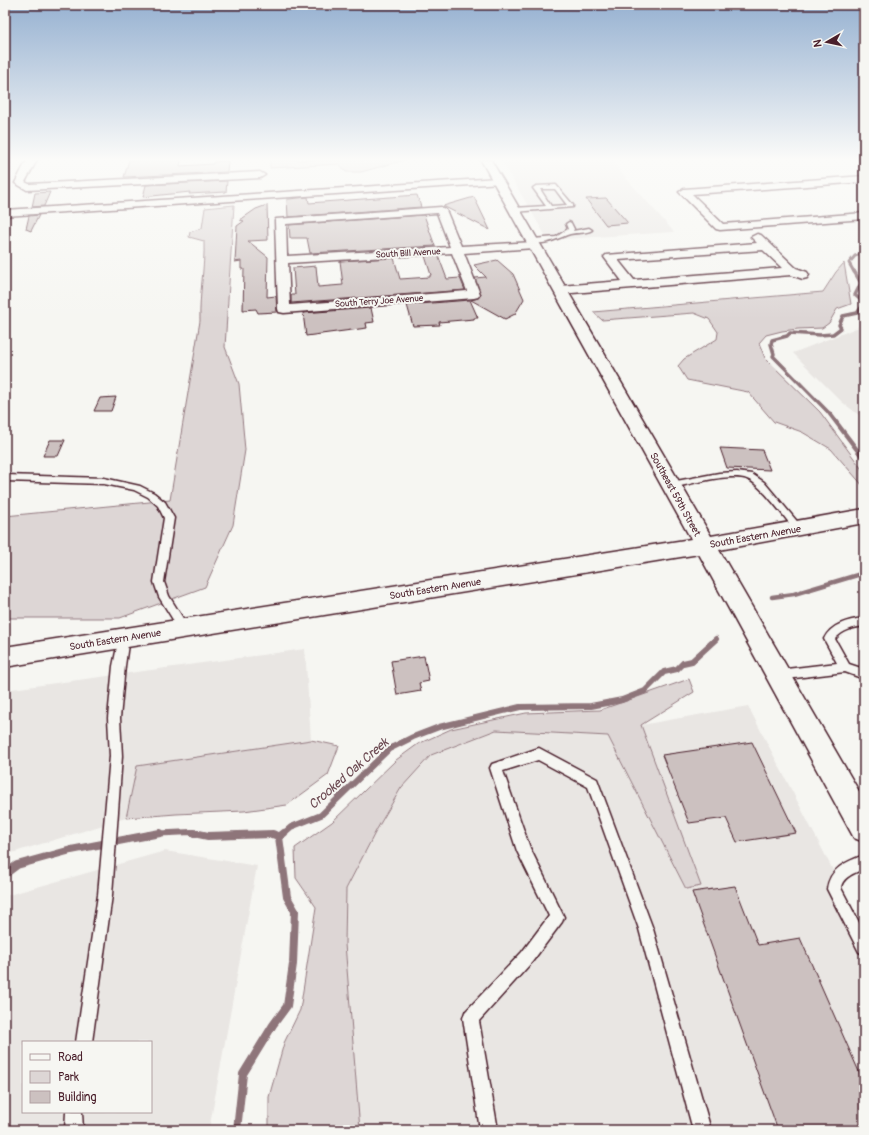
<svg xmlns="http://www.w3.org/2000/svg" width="869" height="1135" viewBox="0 0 869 1135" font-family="Pangolin,sans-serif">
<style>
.built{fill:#e9e6e3;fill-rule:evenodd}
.green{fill:#ddd6d5;stroke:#947a80}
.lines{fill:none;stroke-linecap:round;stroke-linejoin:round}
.stream-far4{stroke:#8e747a;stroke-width:3}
.stream-far3{stroke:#8e747a;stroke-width:3.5}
.stream-far2{stroke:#8e747a;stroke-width:4.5}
.stream-far1{stroke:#8e747a;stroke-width:6}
.stream{stroke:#8e747a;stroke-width:8}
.building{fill:#ccc1c0;stroke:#4a1f2b}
.service-casing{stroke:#4a1f2b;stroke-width:3}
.minor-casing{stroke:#4a1f2b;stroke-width:3}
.secondary-casing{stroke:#4a1f2b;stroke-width:3}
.service{fill:#f6f6f2;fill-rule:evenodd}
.minor{fill:#f6f6f2;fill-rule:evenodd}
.secondary{fill:#f6f6f2;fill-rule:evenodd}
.labels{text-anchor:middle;stroke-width:4;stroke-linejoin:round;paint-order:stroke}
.far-street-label{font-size:9px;fill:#4a1f2b;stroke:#f6f6f2}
.street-label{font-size:10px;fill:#4a1f2b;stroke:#f6f6f2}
.near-water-label{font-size:13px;font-style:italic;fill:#6c4a52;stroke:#f6f6f2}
</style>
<rect width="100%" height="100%" fill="#f6f6f2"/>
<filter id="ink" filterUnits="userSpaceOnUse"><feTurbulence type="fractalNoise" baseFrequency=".025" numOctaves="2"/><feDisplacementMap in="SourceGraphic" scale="8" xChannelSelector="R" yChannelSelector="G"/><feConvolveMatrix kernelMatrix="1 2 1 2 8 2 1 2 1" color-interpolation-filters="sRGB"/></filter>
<g filter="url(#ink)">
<!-- built -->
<path class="built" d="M501,160h109l64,72 -126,8z
M864,325v94l-22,-17 -49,-49z
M305,649l6,91 -173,26 -12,52 -121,37v-165z
M748,706l116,224v200h-504l-15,-186 1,-55 31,-60 24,-41 30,-33 65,-25 112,6 78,153 15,-3 -60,-161z
M165,851l92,15 -48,264h-204v-234zM23,1042h128v70h-128z"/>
<!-- green -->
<path class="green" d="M270,160h135l-44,12h-15l-7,-8 -69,4z
M234,205l-9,142 14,37 6,66 -12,75 -28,62 -85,31h-115v-102l165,-16 30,-179c-1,-27 5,-53 4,-80l-15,-4 1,-5 12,-4 3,-20z
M844,263l7,41 -14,5 -8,14 -7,5 -24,1 -16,2 -16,4 -7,8 6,15 55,54 44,60v15l-33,-38 -29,-17 -28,-10 -26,-30 -61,-12 -9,-14 6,-7 33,-20 1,-7 -9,-13 -15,-6 -92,7 -9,-8 230,-20 13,-20z
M689,679l5,13 -53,33 60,161 -15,3 -78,-153 -112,-6 -65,25 -30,33 -24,41 -31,60 -1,55 15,186h-91v-33l15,-54 16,-33 16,-103 -20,-29 -1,-30 37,-26 64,-62 22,-16 33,-15 75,-16 74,-3z
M311,740l28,6 -11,29 -41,30 -43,6 -68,3 -50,4 11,-52z"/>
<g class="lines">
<!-- stream-far4 -->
<path class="stream-far4" d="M854,272l-5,-9 6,-7 9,-3"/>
<!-- stream-far3 -->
<path class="stream-far3" d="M854,271l7,12 -6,12 9,8
M831,415l-58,-59 1,-2 -3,-10 1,-4 15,-4 3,-3 30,2 13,-1 8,-6 -2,-3 4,-9 14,-3 7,-9"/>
<!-- stream-far2 -->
<path class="stream-far2" d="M830,414l34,45
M772,597l22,-3 70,-21"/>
<!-- stream-far1 -->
<path class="stream-far1" d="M149,834l42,-2 8,2
M283,834l8,-7 30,-12 68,-66 24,-12 26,-10 81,-20 71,-1 31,-6 23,-9 19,-19 13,-3 6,-6 9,-2 24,-22"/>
<!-- stream -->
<path class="stream" d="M194,833l14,3 65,-2 6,3
M279,837l5,-4
M5,874l12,-9 54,-15 89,-17
M237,1130l6,-56 30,-49 14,-19 6,-42 2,-53 -8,-14 -8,-60"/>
</g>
<!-- building -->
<path class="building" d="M129,160h52l-1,6 33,-2v-2l15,-1 -1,11 -103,5z
M227,181l-1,11 -37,2 1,-2 -47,5 3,-12z
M50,192l-6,14 -12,1 3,-14z
M417,195l4,12 -133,10 -1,-18h2l19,-2 1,6z
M474,197l16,33 -47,-24z
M606,198l22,25 -22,2 -20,-26z
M267,205l1,35 -20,1 20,16 -1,40 9,-1 1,16 -19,1 -2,-4 -13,1 1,-41h-3v-8l-6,1 2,-36 7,-5 -4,-1 16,-11z
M39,215l-8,16 -5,-2 3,-13z
M424,215l11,31 -125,7 -3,-15h-17l-1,-13z
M438,255l9,24 13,-1 5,12 -174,13v-8h4l-2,-27 23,-2 2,21 25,-2 -3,-24 54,-3 6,21 30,-2v-2h1l-6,-19z
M497,260l16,14 11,25 -9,15 -10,5 -34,-19 7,-2 3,-3 -6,-17 11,-1 -12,-12z
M470,300l8,18h-4v1l-35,3 1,3 -27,1 -6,-21z
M371,308l3,14 -8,1 1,5 -61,8 -3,-23z
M116,397l-5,14h-17l6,-13z
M50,440h15l-7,16h-15z
M720,448l42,2 8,20 -43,-2z
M424,656l5,25 -10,2 2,8 -24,4 -6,-34z
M752,742l44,91 -59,9 -11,-24 -37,5 -27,-68z
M735,886l23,59 42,-7 64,145v47h-86l-86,-238z"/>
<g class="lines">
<defs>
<path id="service" d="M556,185l17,20v2l-59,5 -3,-2 3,-2 32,-2 -13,-18 3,-2zM540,189h15l12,16 -16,1z
M569,222l2,1 3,6 -1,2 16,-3 3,2c-6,4 -15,2 -22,4 -10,3 -29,14 -40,7l3,-2 23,-2 12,-8 -2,-5z
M737,472l15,2 12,8 37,44 2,2 -2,2h-6c-11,-13 -34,-46 -48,-51 -16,-7 -59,6 -76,9l-4,-3 4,-3 48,-9z
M5,475l99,3 36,8 14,7 11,9 9,16 -10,64 5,14 20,32 -1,3 -4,1 -4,-1 -21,-34 -5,-15 10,-64 -6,-12 -10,-9 -14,-7 -30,-6 -99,-3z
M864,618v8c-12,2 -21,4 -29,13l14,25 15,5v10l-19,-7 -67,8 -4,-2 -2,-3 2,-3 4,-2 59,-7 -13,-24c7,-15 24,-19 40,-21z
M124,633l4,1 1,3 -4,29 -5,52 2,38 -10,139 -20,147h-16l22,-147 12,-139 -2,-38 5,-52 6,-29 1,-3z
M539,748l58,31 56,150 58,201h-18l-54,-201 -51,-142 -50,-27 -35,11 27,77 34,69 -2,5 -30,40 -53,59 19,109h-18l-17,-112 2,-6 57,-60 27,-36 -32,-65 -27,-83 2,-4z
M864,855v14c-9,4 -22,8 -23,19l23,44v22l-5,-2 -32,-63c3,-21 19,-27 37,-34z
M66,1112h16l1,18h-18z"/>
<path id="minor" d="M27,160h10l-12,22 4,2 231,-12 5,3 -5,3 -233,12 -12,-7z
M864,176v6l-172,12 31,30 141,-11v6l-144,11 -4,-1 -37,-37 5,-3z
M498,178l5,3 -2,2 -496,33v-6z
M441,207l5,3 15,36 73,-4 4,1 2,2 -2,2 -4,1 -70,5 16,41 -2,3 -4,1 -190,15 -5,-1 -1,-3 -3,-88 1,-2zM437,213l13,34 -163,9 -1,-32zM452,253l15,38 -177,14 -2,-42z
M757,234l4,1 35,33 11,4 2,3 -2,3 -4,1 -12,-4 -231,19 -4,-1 -2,-3 2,-3 4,-1 62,-5 -18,-24 2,-2 151,-12 -6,-6zM763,250l19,18 -148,12 -16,-20z"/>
<path id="secondary" d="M481,160h10l220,376 153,-27v14l-145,27 145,250v42l-10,-4 -155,-284 -694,113v-20l686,-108z"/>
</defs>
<!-- service casing -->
<use href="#service" class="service-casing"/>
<!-- minor casing -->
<use href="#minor" class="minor-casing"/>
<!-- secondary casing -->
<use href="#secondary" class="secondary-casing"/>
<!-- service -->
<use href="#service" class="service"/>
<!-- minor -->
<use href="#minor" class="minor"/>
<!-- secondary -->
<use href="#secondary" class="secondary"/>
</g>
</g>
<!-- sky -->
<linearGradient id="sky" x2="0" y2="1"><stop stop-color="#96b1d1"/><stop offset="0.5" stop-color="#fbfbf9"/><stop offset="1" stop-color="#fbfbf9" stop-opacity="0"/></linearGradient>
<rect width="869" height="319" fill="url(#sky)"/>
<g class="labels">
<!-- far-street labels -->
<g class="far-street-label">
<text transform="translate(408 253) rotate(-3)" y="3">South Bill Avenue</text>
<text transform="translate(379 301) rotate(-4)" y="3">South Terry Joe Avenue</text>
</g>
<!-- street labels -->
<g class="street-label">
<text transform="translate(676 494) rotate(61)" y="4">Southeast 59th Street</text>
<text transform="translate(755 536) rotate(-10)" y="4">South Eastern Avenue</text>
<text transform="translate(435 588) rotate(-9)" y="4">South Eastern Avenue</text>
<text transform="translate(115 639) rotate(-9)" y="4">South Eastern Avenue</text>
</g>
<!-- near-water labels -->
<g class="near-water-label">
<text transform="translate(348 773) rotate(-41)" y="5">Crooked Oak Creek</text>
</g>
</g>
<!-- margin -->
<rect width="869" height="1135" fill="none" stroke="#f6f6f2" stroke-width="20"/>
<rect x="10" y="10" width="849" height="1115" fill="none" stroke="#4a1f2b" stroke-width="1.5" filter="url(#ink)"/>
<!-- legend -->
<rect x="22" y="1041" width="130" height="72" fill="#f6f6f2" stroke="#b1a0a2"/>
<rect x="30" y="1054" width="20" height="6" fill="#f6f6f2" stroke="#b1a0a2"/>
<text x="58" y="1061" font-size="12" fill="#4a1f2b">Road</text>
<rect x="30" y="1071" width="20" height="12" fill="#ddd6d5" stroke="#b1a0a2"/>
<text x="58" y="1081" font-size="12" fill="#4a1f2b">Park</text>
<rect x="30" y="1091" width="20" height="12" fill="#ccc1c0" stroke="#b1a0a2"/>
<text x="58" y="1101" font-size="12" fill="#4a1f2b">Building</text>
<!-- north arrow -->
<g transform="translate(827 42) rotate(261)" stroke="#f6f6f2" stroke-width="3" paint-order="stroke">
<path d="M0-3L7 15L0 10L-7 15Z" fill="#4a1f2b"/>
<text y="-6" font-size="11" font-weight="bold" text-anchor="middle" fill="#4a1f2b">N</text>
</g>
</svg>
